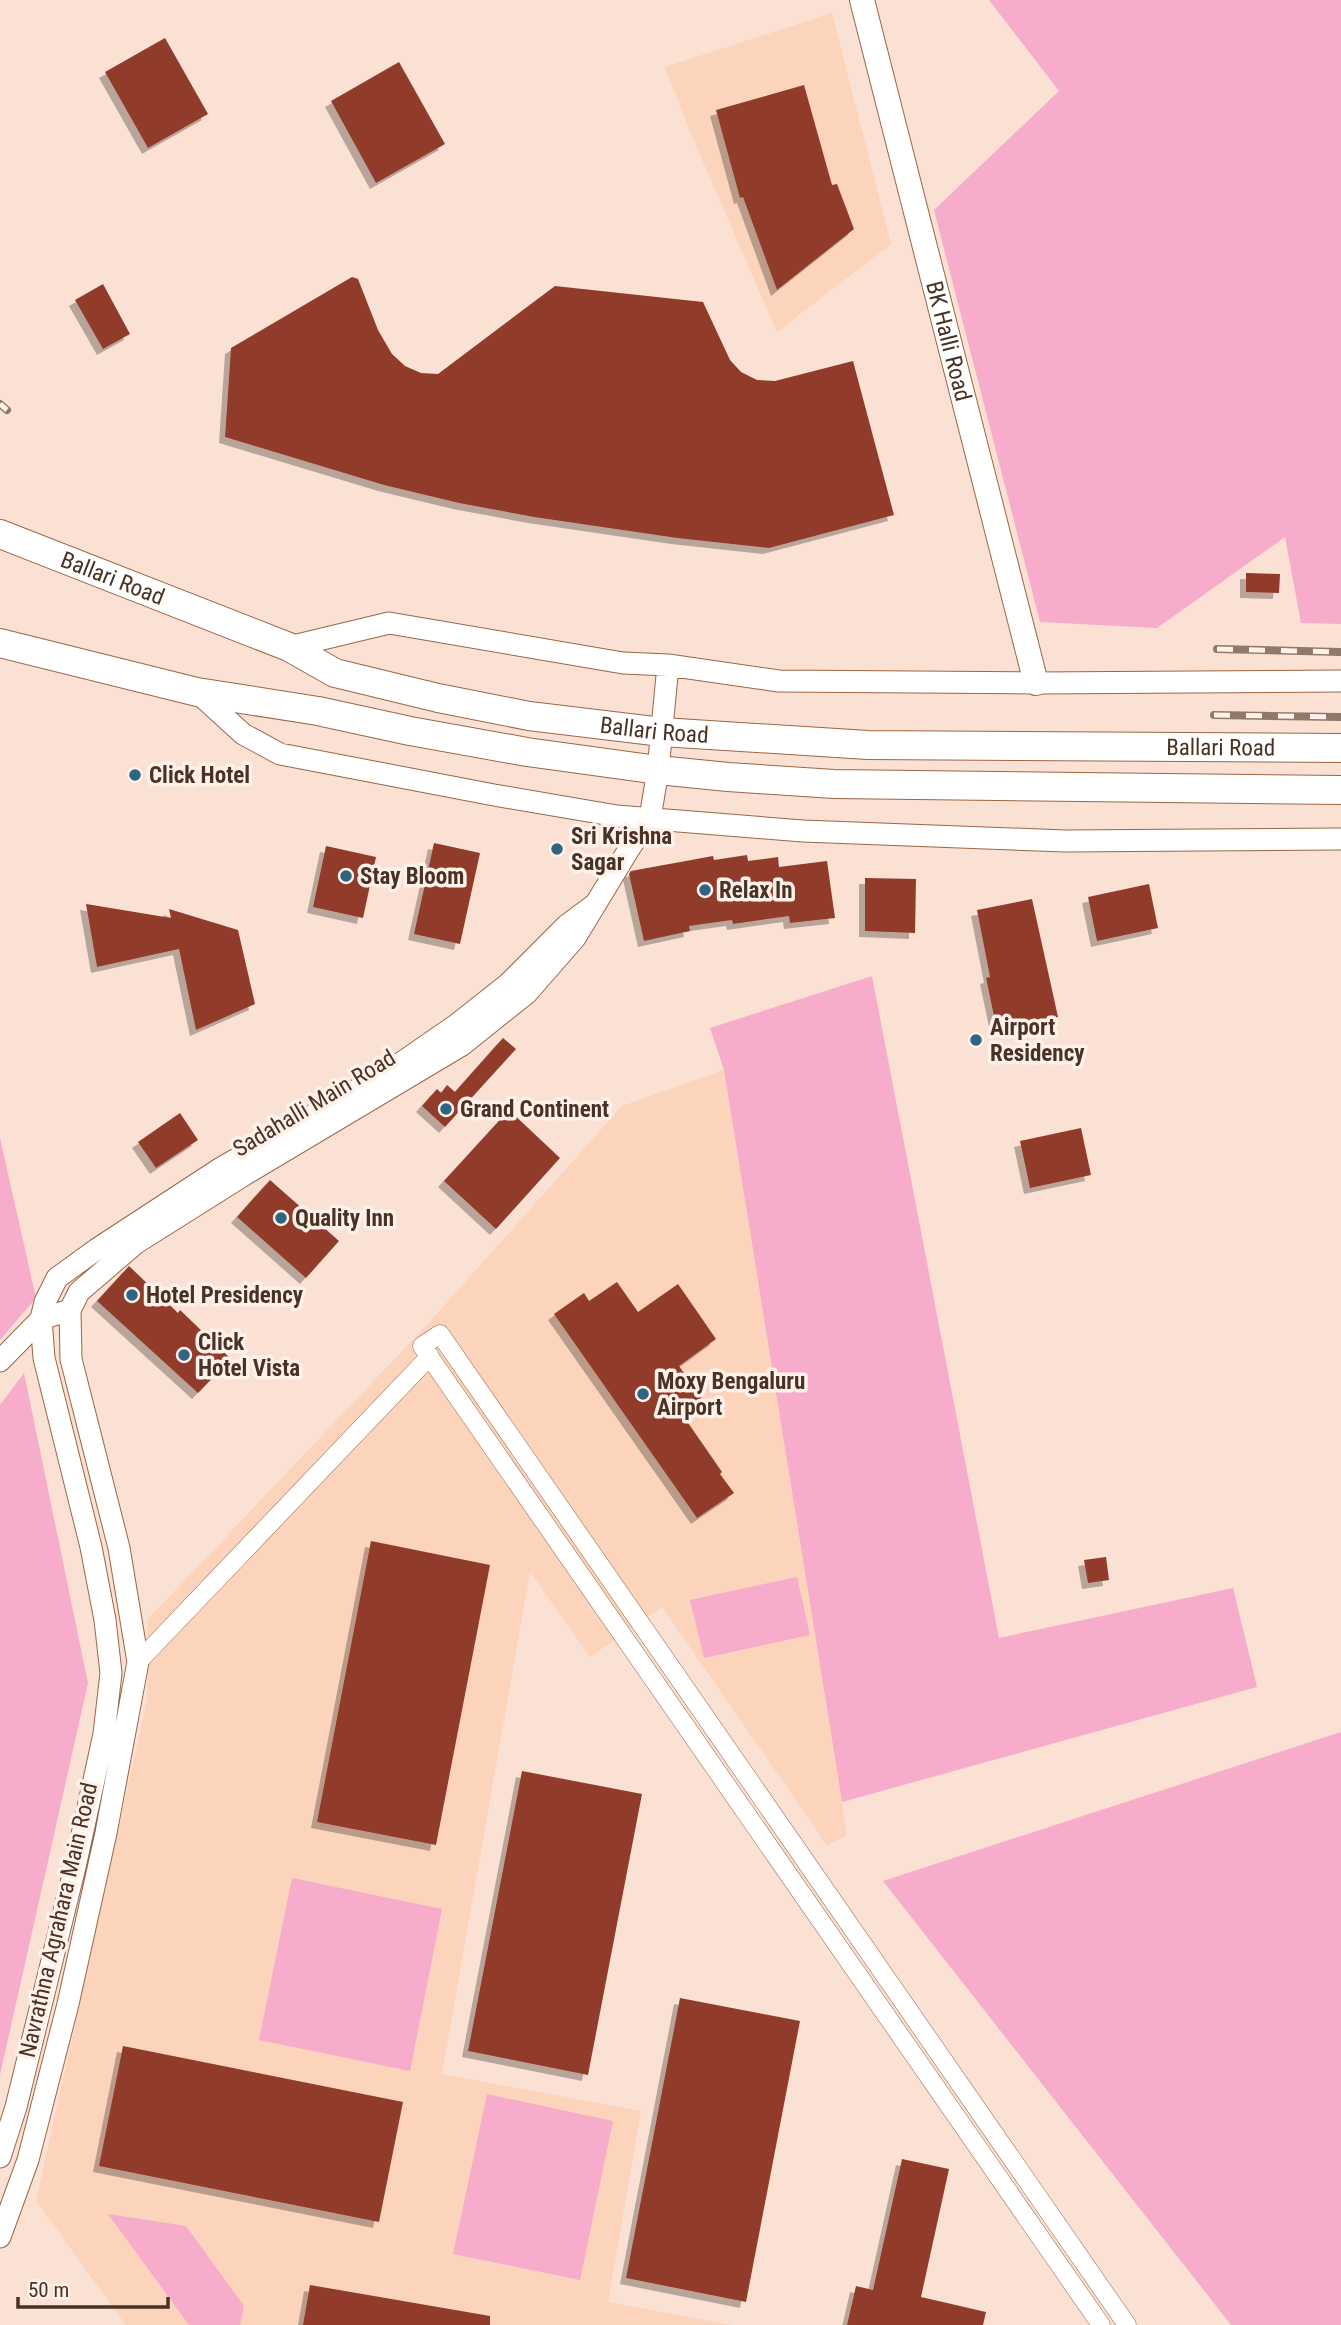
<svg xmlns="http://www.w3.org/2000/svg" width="1341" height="2325" viewBox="0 0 1341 2325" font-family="'Roboto Condensed',sans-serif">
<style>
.built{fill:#fcd3bb}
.green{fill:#f7accc}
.building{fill:#913b2b;filter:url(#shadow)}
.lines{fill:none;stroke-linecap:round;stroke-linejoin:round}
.minor-casing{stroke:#9b6645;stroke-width:19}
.tertiary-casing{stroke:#9b6645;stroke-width:23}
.secondary-casing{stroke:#9b6645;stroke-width:26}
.trunk-casing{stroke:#9b6645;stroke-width:30}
.minor{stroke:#fff;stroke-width:18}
.tertiary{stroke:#fff;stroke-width:21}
.secondary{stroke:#fff;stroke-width:24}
.trunk{stroke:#fff;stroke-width:28}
.rail-casing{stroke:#91796a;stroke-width:8}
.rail{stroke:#fef1ea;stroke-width:5;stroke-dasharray:16;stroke-linecap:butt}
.poi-dot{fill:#2e6580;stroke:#fef1ea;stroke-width:2.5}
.labels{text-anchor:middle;stroke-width:7;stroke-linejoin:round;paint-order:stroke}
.street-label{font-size:23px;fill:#493223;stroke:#fef1ea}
.poi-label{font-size:23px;font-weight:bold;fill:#493223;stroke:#fef1ea;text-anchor:start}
</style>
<defs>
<filter id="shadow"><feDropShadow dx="-6" dy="6" stdDeviation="0" flood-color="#0004"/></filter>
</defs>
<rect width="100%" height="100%" fill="#fae1d3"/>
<!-- built -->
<path class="built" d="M832,13l59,231 -114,88 -86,-198 -26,-67z
M724,1070l123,765 -20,10 -165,-238 -72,50 -60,-85 -88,502 199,37 -33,191 123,23h-605l-90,-124 111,-501 1,-81 277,-292 197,-221z"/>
<!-- green -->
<path class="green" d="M989,0h352v624l-40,-1 -16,-86 -128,91 -117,-6 -106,-412 125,-119z
M872,976l127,662 234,-50 24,99 -415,115 -118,-732 -14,-42z
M0,1138l36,160 -36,42z
M24,1373l64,310 -88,392v-670z
M797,1577l13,58 -106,23 -14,-58z
M1341,1732v593h-110l-348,-444z
M292,1878l150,31 -32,162 -151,-31z
M487,2094l126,27 -33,159 -127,-26z
M108,2214l78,12 58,80 -4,19h-51z"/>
<!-- building -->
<path class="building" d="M165,38l43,76 -60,34 -43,-76z
M399,62l46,82 -69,39 -45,-82z
M804,85l28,100 5,-1 17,45 -77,61 -34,-93 -3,1 -24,-88z
M352,277l6,2 20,51 14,24 13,12 16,7 17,1 117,-88 148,16 27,58 11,12 16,8 18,1 78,-20 41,154 -125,33 -92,-10 -143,-21 -75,-14 -75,-18 -159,-48 6,-89z
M103,284l27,50 -27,15 -28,-49z
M1246,573l34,1 -1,19 -33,-1z
M434,843l46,10 -20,91 -46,-10z
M326,846l50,11 -13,61 -50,-11z
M747,855l1,6 30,-4 1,10 48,-6 8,57 -45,5 -1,-7 -56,8 -1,-4 -43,6 1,5 -46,10 -15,-67 2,-3 82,-15 1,4z
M865,878l51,1 -1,54 -50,-2z
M1149,884l9,44 -61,13 -9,-44z
M1032,899l26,118 -61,13 -11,-52 4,-1 -13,-67z
M86,904l85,14 -2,-9 69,21 17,74 -59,26 -17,-81 -82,18z
M503,1038l13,11 -71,78 -23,-21 15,-17 4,4 6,-8 8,7z
M509,1110l51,48 -64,71 -52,-48z
M180,1113l18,27 -42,28 -18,-26z
M1081,1128l10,47 -61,13 -10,-47z
M270,1180l69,61 -33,37 -69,-61z
M129,1266l49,47 2,-3 51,49 -33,34 -101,-92z
M617,1282l21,30 40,-28 38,55 -37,27 25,36 -20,15 38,55 -2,2 14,19 -37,25 -143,-204 30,-21 5,8z
M371,1541l119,24 -54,280 -119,-23z
M1106,1557l3,23 -21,3 -4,-23z
M522,1771l120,23 -54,281 -120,-24z
M680,1998l120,23 -54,281 -120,-24z
M123,2046l280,56 -24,120 -280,-56z
M902,2159l47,10 -28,128 65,15 -3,13h-136l9,-39 17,4z
M310,2285l180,31v9h-187z"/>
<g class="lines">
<defs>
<path id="minor" d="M138,1662l292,-306
M1101,2325l-679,-979 18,-12 687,991"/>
<path id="tertiary" d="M289,647l100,-24 234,40 45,2 111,16 257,2 305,-2
M197,692l46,42 37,20 214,41 123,21 186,15 262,10 276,-2
M0,1361l41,-42 29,-9 9,-18 57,-49 108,-68 218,-130 65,-52 48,-55 54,-89 21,-31 8,-48 10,-105
M0,2157l16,-50 59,-240 29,-133 7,-61 -6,-53 -14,-73 -47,-189 -3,-39 4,-17 12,-24 40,-29 124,-81 170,-98 65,-45 52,-41 59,-59 27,-20
M0,2237l28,-77 40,-156 38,-171 32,-171 -19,-114 -48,-189 -1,-49"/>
<g id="secondary">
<path id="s1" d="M862,0l174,683"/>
</g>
<g id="trunk">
<path id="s2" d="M0,534l289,113 46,26 103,25 91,18 133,16 206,13 473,3"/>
<path d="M0,643l197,49 121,19 92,20 117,21 131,18 70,7 106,7 507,6"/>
</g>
</defs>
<!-- minor casing -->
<use href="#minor" class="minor-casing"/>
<!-- tertiary casing -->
<use href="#tertiary" class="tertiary-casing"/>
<!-- secondary casing -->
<use href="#secondary" class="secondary-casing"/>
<!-- trunk casing -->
<use href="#trunk" class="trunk-casing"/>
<!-- minor -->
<use href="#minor" class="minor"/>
<!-- tertiary -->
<use href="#tertiary" class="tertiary"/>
<!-- secondary -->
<use href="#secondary" class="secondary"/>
<!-- trunk -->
<use href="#trunk" class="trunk"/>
<defs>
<path id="rail" d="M0,404l7,6
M1217,649l124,3
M1214,715l127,2"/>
</defs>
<!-- rail casing -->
<use href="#rail" class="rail-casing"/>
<!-- rail -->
<use href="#rail" class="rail"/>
</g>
<!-- markers -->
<g class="poi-dot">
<circle cx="135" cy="775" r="7"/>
<circle cx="557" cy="849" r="7"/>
<circle cx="346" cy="876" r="7"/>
<circle cx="705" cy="890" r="7"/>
<circle cx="976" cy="1040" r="7"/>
<circle cx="446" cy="1109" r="7"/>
<circle cx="281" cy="1218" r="7"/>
<circle cx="132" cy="1295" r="7"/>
<circle cx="184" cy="1355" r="7"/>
<circle cx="643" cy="1394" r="7"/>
</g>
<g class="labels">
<!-- street labels -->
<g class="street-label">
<text dy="8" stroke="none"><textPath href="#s1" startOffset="352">BK Halli Road</textPath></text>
<text dy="8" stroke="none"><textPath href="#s2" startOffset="121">Ballari Road</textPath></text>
<text dy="8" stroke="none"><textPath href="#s2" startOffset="688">Ballari Road</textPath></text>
<text dy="8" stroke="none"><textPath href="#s2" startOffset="1255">Ballari Road</textPath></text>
<text transform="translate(314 1103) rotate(-31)" y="8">Sadahalli Main Road</text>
<text transform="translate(58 1920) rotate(-77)" y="8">Navrathna Agrahara Main Road</text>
</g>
<!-- poi labels -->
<g class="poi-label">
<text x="149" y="783">Click Hotel</text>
<text x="571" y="844">Sri Krishna<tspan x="571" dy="26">Sagar</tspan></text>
<text x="360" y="884">Stay Bloom</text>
<text x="719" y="898">Relax In</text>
<text x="990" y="1035">Airport<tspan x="990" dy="26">Residency</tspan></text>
<text x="460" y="1117">Grand Continent</text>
<text x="295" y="1226">Quality Inn</text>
<text x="146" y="1303">Hotel Presidency</text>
<text x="198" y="1350">Click<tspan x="198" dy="26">Hotel Vista</tspan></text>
<text x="657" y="1389">Moxy Bengaluru<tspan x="657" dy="26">Airport</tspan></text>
</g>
</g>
<!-- scale -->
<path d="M18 2297v10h150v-10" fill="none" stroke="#493223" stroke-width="3.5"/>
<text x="28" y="2297" font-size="21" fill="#493223" stroke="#fef1ea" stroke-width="5" paint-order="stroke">50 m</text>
</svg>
